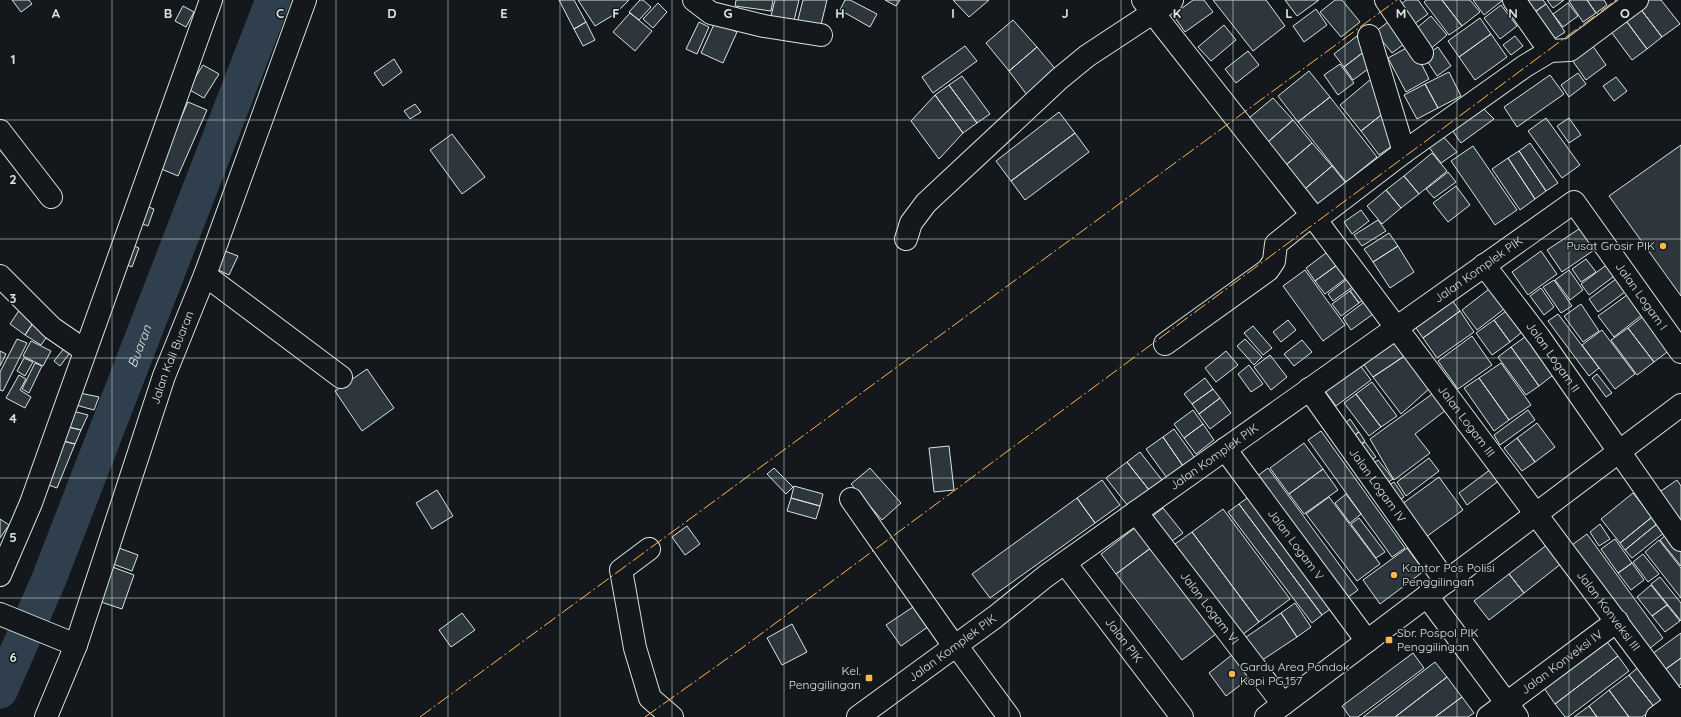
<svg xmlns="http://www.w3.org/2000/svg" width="1681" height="717" viewBox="0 0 1681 717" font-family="Quicksand,sans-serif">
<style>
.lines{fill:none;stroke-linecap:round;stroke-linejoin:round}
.river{stroke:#2f3f4d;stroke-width:35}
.building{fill:#2c363c;stroke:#d8e6dc}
.minor-casing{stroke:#d8e6dc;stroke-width:24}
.minor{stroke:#14181c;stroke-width:22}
.power{stroke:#ffb74d;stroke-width:1;stroke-dasharray:14 3 2 3;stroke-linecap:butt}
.grid{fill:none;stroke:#d8e6dc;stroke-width:1;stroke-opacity:0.55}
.poi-dot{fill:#ffb74d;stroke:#14181c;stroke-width:1.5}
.labels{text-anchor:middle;stroke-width:3;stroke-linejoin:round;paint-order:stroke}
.poi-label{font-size:12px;fill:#d8e6dc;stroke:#14181c;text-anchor:start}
.street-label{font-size:12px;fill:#d8e6dc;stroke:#14181c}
.water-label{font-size:13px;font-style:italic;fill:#d8e6dc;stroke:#14181c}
.grid-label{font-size:13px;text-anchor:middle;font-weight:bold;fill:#d8e6dc;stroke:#14181c;stroke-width:3;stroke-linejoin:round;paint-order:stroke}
</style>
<rect width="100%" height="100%" fill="#14181c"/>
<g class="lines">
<!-- river -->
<path class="river" id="s1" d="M0,691l49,-112 224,-579"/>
</g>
<!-- building -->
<path class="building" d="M12,0h17l3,4 -11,8z
M559,0h15l12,22 -12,7z
M578,0h51l-14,14 -20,12z
M640,0h3l8,7 -12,13 -10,-8z
M736,0h37l-2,11 -36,-5z
M775,0h24l-7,29 -23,-5z
M803,0h24l-8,33 -23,-6z
M845,0h5l27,14 -7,13 -30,-17z
M885,0h15l-4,6z
M953,0h36l-20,17z
M1193,0h11l9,12 -28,20 -12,-17z
M1213,0h53l19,26 -32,25z
M1285,0h34l-22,16z
M1335,0h7l18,22 -19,15 -21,-25z
M1406,0h12l10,14 -18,13 -14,-18z
M1426,0h16l20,26 -13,9 -25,-33z
M1442,0h28l10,12 -18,14z
M1473,0h30l-19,15z
M1522,0h21l3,4 -14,10z
M1547,0h17l-11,8z
M1571,0h16l9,13 -13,9 -14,-21z
M1587,0h17l3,5 -11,8z
M1648,0h13l19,24 -18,13 -23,-30z
M658,3l9,9 -14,16 -10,-9z
M1568,3l10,13 -15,11 -10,-13z
M1546,4l19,28 -14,9 -19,-27z
M1501,5l16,21 -17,13 -16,-21z
M183,6l11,6 -8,15 -11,-6z
M1639,7l23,30 -15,12 -23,-31z
M1316,9l11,16 -23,17 -11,-16z
M630,13l22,18 -17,20 -22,-19z
M1431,16l16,19 -19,16 -16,-19z
M1480,18l11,16 -32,23 -11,-16z
M1624,18l23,31 -15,11 -23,-31z
M1013,20l24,27 -28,24 -23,-28z
M586,22l9,18 -12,6 -9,-17z
M699,22l10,5 -12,27 -11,-5z
M715,22l22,10 -14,31 -22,-10z
M1388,22l16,22 -12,9 -17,-21z
M1224,25l12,15 -25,21 -13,-14z
M1491,34l16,23 -32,23 -16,-23z
M1357,36l8,15 -21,16 -10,-13z
M1515,36l8,10 -12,9 -8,-10z
M1590,42l16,23 -20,15 -16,-23z
M1412,45l17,34 -23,13 -18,-34z
M965,46l12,15 -44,32 -11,-16z
M1037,47l20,24 -30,24 -18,-24z
M1438,47l13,19 -14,10 -13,-20z
M1248,51l11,14 -23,18 -11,-14z
M1365,51l10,13 -22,16 -9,-13z
M394,59l8,13 -19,14 -9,-13z
M1340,64l14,19 -16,12 -14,-20z
M203,65l16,9 -15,24 -16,-9z
M1309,71l21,26 -32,25 -20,-26z
M1449,72l12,24 -23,12 -13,-24z
M1578,73l8,11 -17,13 -8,-12z
M1377,74l13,34 -29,23 -21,-26z
M1550,75l14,19 -47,33 -13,-20z
M962,76l28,38 -13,9 -28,-38z
M1616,77l11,14 -13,10 -11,-15z
M1425,84l13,24 -21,11 -13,-24z
M949,85l28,38 -14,10 -28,-38z
M935,95l28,38 -24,26 -28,-38z
M1330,97l47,60 -31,25 -48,-60z
M1273,98l20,22 -32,28 -18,-25z
M188,102l19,8 -29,66 -19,-8z
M415,104l6,8 -11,7 -6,-8z
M1482,107l12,12 -33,24 -11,-16z
M1390,108l9,33 -20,14 -18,-24z
M1059,112l16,21 -64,48 -15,-20z
M1546,118l34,47 -18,13 -34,-47z
M1569,118l12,17 -12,8 -12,-17z
M1293,120l19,23 -32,27 -19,-22z
M1075,133l14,19 -64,48 -14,-19z
M452,134l33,43 -23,17 -32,-44z
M1441,134l16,18 -16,11 -13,-17z
M1312,143l20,23 -32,27 -20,-23z
M1530,143l28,40 -12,8 -27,-40z
M1681,145v151l-72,-100z
M1473,146l44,64 -22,15 -44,-64z
M1519,151l27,40 -11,8 -27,-41z
M1432,153l15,18 -28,23 -15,-18z
M1508,158l27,41 -15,11 -28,-41z
M1332,166l17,21 -31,27 -18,-21z
M1448,172l8,10 -22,16 -8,-9z
M1404,176l15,18 -18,14 -15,-18z
M1456,186l14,19 -22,17 -15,-19z
M1386,190l15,18 -19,16 -15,-18z
M141,204l13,5 -6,17 -13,-5z
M1361,210l8,11 -17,13 -8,-12z
M1378,220l8,11 -24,15 -8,-11z
M1582,227l15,21 -35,24 -15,-22z
M1389,233l9,13 -25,16 -9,-13z
M125,242l14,6 -7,19 -15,-6z
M1398,246l16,26 -24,16 -17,-26z
M1334,247l10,13 -29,21 -9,-13z
M225,251l13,5 -9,19 -13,-6z
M1541,251l16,23 -29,21 -16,-23z
M1586,259l10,13 -15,10 -9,-13z
M1344,260l9,13 -28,21 -10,-13z
M1613,260l8,11 -32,24 -8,-11z
M1305,270l40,55 -22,16 -40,-55z
M1569,270l14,20 -13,10 -15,-20z
M1624,273l9,13 -35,26 -9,-13z
M1352,275l6,8 -25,18 -5,-7z
M1554,280l18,26 -11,7 -18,-26z
M1360,283l9,12 -10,8 -9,-12z
M1493,286l15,20 -31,24 -15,-20z
M1541,288l13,19 -10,8 -14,-19z
M1350,291l9,12 -18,13 -9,-12z
M1448,295l12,16 -37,27 -12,-17z
M1627,295l15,20 -28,22 -16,-21z
M1371,297l9,12 -29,21 -8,-12z
M1581,304l18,27 -16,11 -19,-26z
M20,309l15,11 -10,15 -15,-11z
M1460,311l14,21 -37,26 -14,-20z
M1506,311l16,21 -12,10 -16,-22z
M1649,312l26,34 -21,16 -26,-34z
M1558,314l41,54 -10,8 -41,-55z
M35,320l16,11 -10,14 -16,-10z
M1288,320l8,10 -15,12 -8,-10z
M1494,320l16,22 -18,13 -16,-22z
M1253,326l19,22 -9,7 -19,-22z
M1628,328l26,34 -17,13 -26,-35z
M1602,330l33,44 -20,15 -33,-44z
M1393,335l13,20 -33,22 -14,-19z
M1472,336l20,29 -34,24 -20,-28z
M1525,337l28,38 -14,11 -28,-39z
M17,339l10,4 -24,48 -3,-1v-18z
M1245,339l17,18 -8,8 -17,-19z
M1302,340l10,12 -18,14 -10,-12z
M31,341l20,10 -8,15 -20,-10z
M66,346l6,4 -12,16 -6,-5z
M1511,347l28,39 -13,9 -28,-38z
M0,351l6,3 -6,12z
M1226,351l12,14 -22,17 -11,-14z
M1270,355l17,22 -16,13 -17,-23z
M1406,355l24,33 -29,26 -28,-37z
M24,358l9,4 -8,14 -8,-5z
M1357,361l14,19 -35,26 -14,-19z
M35,363l7,3 -13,27 -7,-4z
M1501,363l30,42 -22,15 -30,-42z
M1249,365l14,19 -12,8 -13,-18z
M367,369l27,39 -32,23 -27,-40z
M1597,374l15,19 -6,4 -14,-19z
M19,375l7,4 -6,11 11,7 -6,11 -19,-10z
M1205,378l8,11 -21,15 -8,-10z
M1479,378l30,42 -15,11 -30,-43z
M1372,382l25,34 -16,11 -25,-33z
M1213,389l7,9 -21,16 -7,-10z
M75,392l24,5 -5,13 -22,-6z
M1435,392l11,18 -31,24 15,19 -36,27 -24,-41z
M1356,394l25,33 -12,9 -25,-33z
M1220,398l11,15 -21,16 -11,-15z
M69,410l19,5 -7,15 -17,-4z
M1193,410l10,14 -19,14 -10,-14z
M1528,410l7,10 -35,25 -6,-10z
M1350,419l9,13 -10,7 -9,-12z
M1537,423l18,24 -20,15 -18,-24z
M1203,424l11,16 -18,14 -12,-16z
M64,426l17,4 -6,14 -16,-4z
M1174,429l21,29 -12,8 -20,-29z
M1321,431l84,117 -13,9 -84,-117z
M1359,432l6,9 -10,7 -6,-9z
M1163,437l20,29 -16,12 -21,-29z
M1517,438l18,24 -13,9 -18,-23z
M59,440l16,4 -18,44 -14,-5z
M1365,442l11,15 -10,6 -10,-15z
M1304,443l19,26 -34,25 -19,-26z
M949,446l5,44 -20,2 -5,-44z
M1140,452l22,28 -13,10 -22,-28z
M1429,458l10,13 -33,25 -9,-14z
M1378,460l15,19 -12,8 -14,-19z
M1127,462l22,28 -21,16 -22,-28z
M1495,466l6,13 -34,26 -8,-12z
M774,468l19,19 -7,7 -19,-20z
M870,468l31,35 -19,17 -31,-36z
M1268,468l90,122 -11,8 -91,-121z
M1323,469l15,21 -34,24 -15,-20z
M1439,477l24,33 -37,27 -24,-33z
M1102,480l18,25 -25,18 -18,-25z
M1677,480l4,6v51l-29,-40z
M1394,482l10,15 -11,8 -10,-16z
M794,486l29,8 -3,12 -29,-8z
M437,490l16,26 -21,13 -16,-26z
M1254,493l83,111 -15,11 -83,-111z
M1633,493l19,24 -32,26 -19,-24z
M1346,494l15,20 -11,9 -15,-20z
M1329,497l51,67 -23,17 -51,-67z
M791,498l29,8 -4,13 -29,-8z
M1077,498l18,25 -105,75 -18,-24z
M1239,504l83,111 -10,8 -84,-111z
M1163,508l20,25 -15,11 -19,-25z
M1223,509l67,90 -31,23 -67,-90z
M1652,517l6,6 -33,27 -5,-7z
M1359,518l26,34 -9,6 -25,-34z
M0,519l9,6 -9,13z
M1658,523l7,9 -33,26 -7,-8z
M1140,524l16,20 -40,30 -15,-20z
M1600,524l10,15 -11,7 -9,-14z
M687,526l13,18 -15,11 -13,-18z
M1192,532l67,90 -17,13 -67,-91z
M1587,534l76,104 -14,11 -77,-104z
M1667,534l14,17v15l-21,-26z
M1615,539l17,24 -14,10 -17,-24z
M1659,540l22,28v30l-36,-46z
M1156,544l65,86 -39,30 -66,-86z
M1548,544l14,19 -38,30 -15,-19z
M119,548l19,7 -6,16 -19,-7z
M1407,548l17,23 -44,33 -17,-24z
M1643,554l16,20 -11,8 -15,-20z
M1632,563l12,17 -13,10 -13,-17z
M110,566l24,9 -12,34 -24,-8z
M1509,574l15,19 -35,27 -15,-19z
M1660,577l21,26v18l-30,-37z
M1651,585l16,20 -15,11 -15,-19z
M922,601l14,20 -35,25 -15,-21z
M1295,603l16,24 -14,10 -16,-24z
M1667,605l13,16 -15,11 -13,-16z
M462,613l13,17 -24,17 -12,-17z
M1281,613l16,24 -39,26 -16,-23z
M792,624l15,28 -25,13 -15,-27z
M1681,633v25l-18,13 -11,-17z
M1607,642l11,14 -63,48 -11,-16z
M1237,651l18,23 -29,22 -17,-23z
M1413,653l11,15 -66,49h-8l-8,-11z
M1618,656l11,15 -61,46h-3l-10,-13z
M1681,658v26l-5,4 -13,-17z
M1435,662l12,15 -52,40h-32z
M1641,665l26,33 -12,10 -26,-33z
M1629,675l26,33 -13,9h-13l-20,-27z
M1447,677l15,20 -27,20h-40z
M1609,690l20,27h-32l-8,-11z
M1462,697l12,16 -6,4h-33z
M1589,706l8,11h-23z"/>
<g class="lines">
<defs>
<g id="minor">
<path d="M694,0l17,13 53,13 57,9"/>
<path id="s2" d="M1143,0l169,215 369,493"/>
<path d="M1386,0l36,53"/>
<path d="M1514,0l36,51"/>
<path d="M1369,36l35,116"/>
<path d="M0,131l51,66"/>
<path d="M1315,220l89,-68 121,-86 25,-15 20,-1 67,-50"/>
<path d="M906,239l5,-16 15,-20 133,-124 28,-23 85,-56"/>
<path id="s3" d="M1484,265l55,72 142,203"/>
<path d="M205,275l136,102"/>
<path d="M0,276l52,52 32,22"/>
<path d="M1165,344l103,-74 6,-9 2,-17 36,-29"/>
<path id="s4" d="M1309,389l137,193"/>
<path id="s5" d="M1225,449l142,192"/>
<path d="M851,499l103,147"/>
<path id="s6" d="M1136,512l147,192"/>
<path d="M649,549l-28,21 14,78 15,50 22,19"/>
<path id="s7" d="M1065,563l117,154"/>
<path d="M0,575l31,-72 180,-503"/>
<path d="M1427,596l90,121"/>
<path d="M0,614l76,31"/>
<path d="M956,645l53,72"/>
<path id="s8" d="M46,717l30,-72 88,-269 41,-101 100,-275"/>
<path id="s9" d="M858,717l137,-100 51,-41 528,-374 107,150"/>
<path d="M1266,717l415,-312"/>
<path id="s10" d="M1488,717l129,-96"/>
<path d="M1657,717l24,-18"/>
</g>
</defs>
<!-- minor casing -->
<use href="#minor" class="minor-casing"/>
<!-- minor -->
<use href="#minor" class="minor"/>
<!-- power -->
<path class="power" d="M420,717l977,-717
M645,717l97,-69 874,-648"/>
</g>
<!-- grid -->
<path class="grid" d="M112,0v717M224,0v717M336,0v717M448,0v717M560,0v717M672,0v717M784,0v717M897,0v717M1009,0v717M1121,0v717M1233,0v717M1345,0v717M1457,0v717M1569,0v717M0,120h1681M0,239h1681M0,358h1681M0,478h1681M0,598h1681"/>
<!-- markers -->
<g class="poi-dot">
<circle cx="1663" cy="246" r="4"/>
<circle cx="1394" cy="575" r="4"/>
<rect x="1385" y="636" width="8" height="8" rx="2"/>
<circle cx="1232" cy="674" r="4"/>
<rect x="865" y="674" width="8" height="8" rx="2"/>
</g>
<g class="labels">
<!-- poi labels -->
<g class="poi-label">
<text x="1655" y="250" text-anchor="end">Pusat Grosir PIK</text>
<text x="1402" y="572">Kantor Pos Polisi<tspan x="1402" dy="14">Penggilingan</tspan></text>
<text x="1397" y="637">Sbr. Pospol PIK<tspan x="1397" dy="14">Penggilingan</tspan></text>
<text x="1240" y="671">Gardu Area Pondok<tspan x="1240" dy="14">Kopi PG.157</tspan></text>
<text x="861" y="675" text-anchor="end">Kel.<tspan x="861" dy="14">Penggilingan</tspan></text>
</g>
<!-- street labels -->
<g class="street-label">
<text dy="4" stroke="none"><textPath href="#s9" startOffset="765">Jalan Komplek PIK</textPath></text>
<text dy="4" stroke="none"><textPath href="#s9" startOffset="998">Jalan Logam I</textPath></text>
<text dy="4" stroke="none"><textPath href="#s3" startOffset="115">Jalan Logam II</textPath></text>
<text dy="4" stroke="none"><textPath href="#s8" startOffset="381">Jalan Kali Buaran</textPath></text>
<text dy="4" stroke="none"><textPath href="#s2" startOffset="531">Jalan Logam III</textPath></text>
<text dy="4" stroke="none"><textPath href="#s9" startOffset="441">Jalan Komplek PIK</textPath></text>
<text dy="4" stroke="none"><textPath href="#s4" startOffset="118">Jalan Logam IV</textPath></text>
<text dy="4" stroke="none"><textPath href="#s5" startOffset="119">Jalan Logam V</textPath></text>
<text dy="4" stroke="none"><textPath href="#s6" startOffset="121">Jalan Logam VI</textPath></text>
<text dy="4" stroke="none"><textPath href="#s2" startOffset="768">Jalan Konveksi III</textPath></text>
<text dy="4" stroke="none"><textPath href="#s7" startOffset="97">Jalan PIK</textPath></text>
<text dy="4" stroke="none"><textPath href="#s9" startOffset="117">Jalan Komplek PIK</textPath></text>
<text dy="4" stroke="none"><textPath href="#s10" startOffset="92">Jalan Konveksi IV</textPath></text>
</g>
<!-- water labels -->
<g class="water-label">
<text dy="5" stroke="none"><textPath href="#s1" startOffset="372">Buaran</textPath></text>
</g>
</g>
<g class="grid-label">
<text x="56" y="18">A</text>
<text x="168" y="18">B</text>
<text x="280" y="18">C</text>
<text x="392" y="18">D</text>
<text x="504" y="18">E</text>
<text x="616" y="18">F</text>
<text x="728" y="18">G</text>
<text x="840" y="18">H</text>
<text x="953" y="18">I</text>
<text x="1065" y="18">J</text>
<text x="1177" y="18">K</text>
<text x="1289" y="18">L</text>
<text x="1401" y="18">M</text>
<text x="1513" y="18">N</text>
<text x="1625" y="18">O</text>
<text x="13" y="64">1</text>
<text x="13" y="184">2</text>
<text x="13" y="303">3</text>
<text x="13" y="423">4</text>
<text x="13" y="542">5</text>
<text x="13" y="662">6</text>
</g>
</svg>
